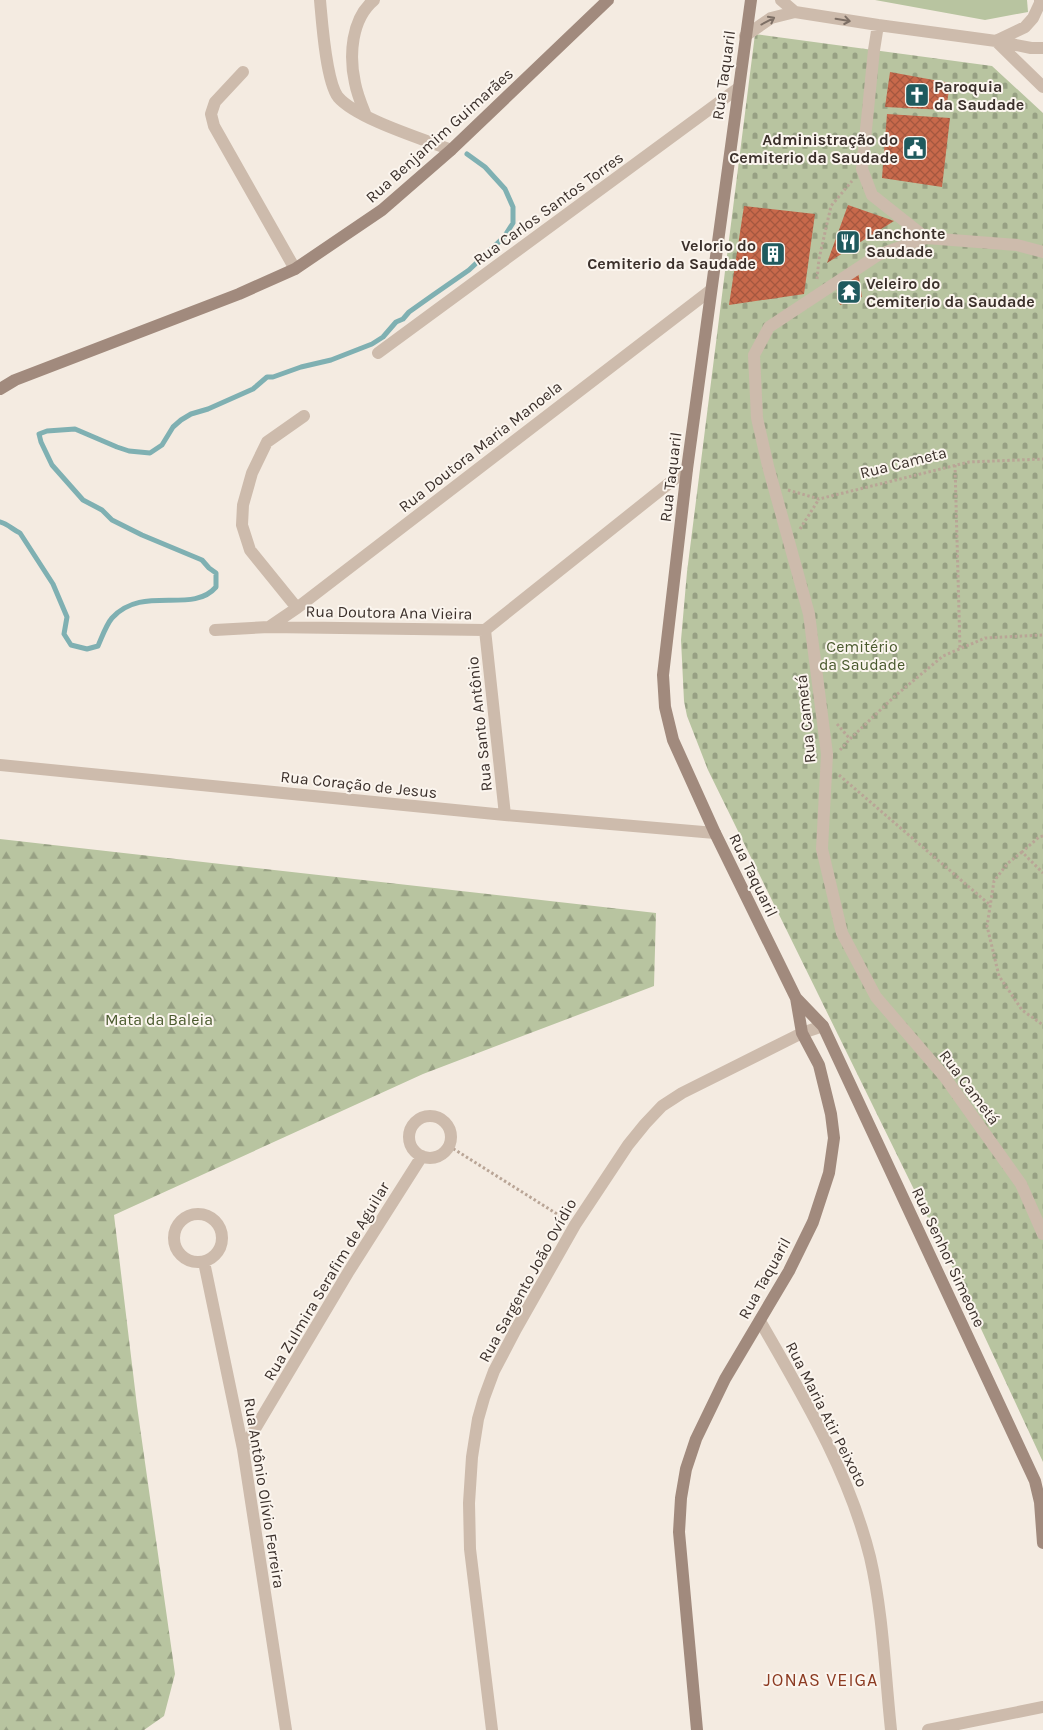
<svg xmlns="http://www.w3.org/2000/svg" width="1043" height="1730" viewBox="0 0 1043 1730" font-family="Karla,sans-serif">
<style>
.forest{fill:url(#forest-firs)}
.cemetery{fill:url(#cemetery-stones)}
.pitch{fill:#b8c4a0}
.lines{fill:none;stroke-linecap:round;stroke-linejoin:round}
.stream{stroke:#7fb0b2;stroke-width:5}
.building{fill:url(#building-cross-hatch)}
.path{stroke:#b9a596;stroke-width:3;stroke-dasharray:2.5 2.5;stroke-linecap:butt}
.street{stroke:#cdbbac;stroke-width:12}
.secondary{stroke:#a18a7d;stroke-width:12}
.oneway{stroke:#7d6f65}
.labels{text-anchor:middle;stroke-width:4;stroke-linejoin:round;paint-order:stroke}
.street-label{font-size:16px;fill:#3b302b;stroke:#fbf5ee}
.poi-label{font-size:16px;font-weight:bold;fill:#3b302b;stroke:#fbf5ee;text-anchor:start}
.park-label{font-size:16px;fill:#4a5a2e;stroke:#fbf5ee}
.neighbourhood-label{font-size:18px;letter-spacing:1px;fill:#8c3b22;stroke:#fbf5ee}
</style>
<defs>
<pattern id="forest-firs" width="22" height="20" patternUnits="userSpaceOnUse" patternTransform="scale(1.25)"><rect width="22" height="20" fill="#b8c4a0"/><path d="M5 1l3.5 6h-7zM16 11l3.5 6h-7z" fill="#97a083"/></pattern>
<pattern id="cemetery-stones" width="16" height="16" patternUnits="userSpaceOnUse" patternTransform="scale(1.25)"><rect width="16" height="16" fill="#b8c4a0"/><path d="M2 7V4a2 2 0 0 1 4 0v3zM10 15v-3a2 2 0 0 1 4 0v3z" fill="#97a083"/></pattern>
<pattern id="building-cross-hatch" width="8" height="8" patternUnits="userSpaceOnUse" patternTransform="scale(1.25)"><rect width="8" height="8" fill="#c8694b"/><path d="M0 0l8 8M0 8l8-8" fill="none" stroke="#a4573f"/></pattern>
</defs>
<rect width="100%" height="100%" fill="#f4ebe1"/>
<!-- forest -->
<path class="forest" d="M0,839l656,74 -2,73 -231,88 -309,141 23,191 38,268 -11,42 -20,14h-144z"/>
<!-- cemetery -->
<path class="cemetery" d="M755,34l237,32 51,47v1349l-88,-189 -247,-503 -21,-54 -3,-15 -3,-61 6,-68z"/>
<!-- pitch -->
<path class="pitch" d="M875,0h152l1,12 -43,8z"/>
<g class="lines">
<!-- stream -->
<path class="stream" d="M0,522c8,2 13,8 20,11l33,51 14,33 -3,17 7,11 16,4 11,-3c4,-9 8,-21 14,-28 31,-34 80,-3 104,-31v-14l-7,-5 -7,-8 -60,-25 -30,-15 -10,-10 -19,-10 -31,-35 -11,-23 -2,-8 8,-3 28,-2 42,18 12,4 21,2 12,-8 11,-18 8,-7 10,-6 17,-5 45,-20 14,-12h6l28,-10 30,-7 41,-16 11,-7 13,-15 7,-3 6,-7 24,-17 36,-25 35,-33 9,-14v-16l-8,-18 -20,-22 -18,-13"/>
</g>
<!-- building -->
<path class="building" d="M890,72l60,11 -4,27 -61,-3z
M887,114l63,4 -8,69 -60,-9z
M848,205l46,16 -67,42z
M744,206l71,8 -11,80 -75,11z
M858,271l4,26 -22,8 -4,-19z"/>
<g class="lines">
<!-- path -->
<path class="path" d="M817,279l2,-20 12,-53 21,-25
M955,465l5,184
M788,490l31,9 150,-37 74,-3
M800,529l19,-30
M837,724l13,15 45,-43 48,-40 42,-18 58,-3
M840,750l10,-11
M839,775l151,130
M1043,836l-4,1 -17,15 21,21
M1022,852l-14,11 -14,18 -7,45 12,50 23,34 21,15
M449,1146l116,73"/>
<!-- street -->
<path class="street" d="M320,0c2,22 6,81 18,97 19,22 85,42 113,53
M781,0l14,12
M878,25l-4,25 -12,119 10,26 54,43
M745,36l26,-18 24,-6 83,13 118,16 29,-14 8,-9 7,-15v-3
M996,41l47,46
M996,41l35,7h12
M243,72l-28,30 -4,12 3,12 81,143
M366,116c-4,-10 -9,-22 -11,-33 -6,-27 -4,-64 19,-83
M1043,252l-26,-7 -91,-7 -48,17 -109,72 -15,28 3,63 11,48 41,148 18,140 -5,95 20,84 34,64 68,79 77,108 22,50
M378,353l359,-264
M297,608l-47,-58 -8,-25 1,-20 9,-32 15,-31 37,-26
M269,627l28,-19 414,-318
M215,630l54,-3 216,3 202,-161
M485,630l20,185
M0,765l505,50 210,18
M409 1137a21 21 0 1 1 42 0a21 21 0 1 1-42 0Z
M174 1238a24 24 0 1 1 48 0a24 24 0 1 1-48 0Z
M204,1262l39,187 43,281
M760,1321c43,75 89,151 110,236 13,56 15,116 21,173
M243,1449l106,-178 73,-115
M492,1730l-22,-181 -1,-46 3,-46 6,-38 6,-21 10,-27 22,-42 59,-104 53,-80 17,-21 17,-18 20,-13 120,-60 21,-7
M928,1730l115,-23"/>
<!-- secondary -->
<path class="secondary" d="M0,389l15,-9 224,-86 56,-25 87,-59 69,-60 157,-150
M796,998l27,28 212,455 5,21 3,41
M697,1730l-18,-198 2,-34 5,-29 10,-30 29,-60 64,-108 24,-49 16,-49 5,-35 -3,-24 -12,-49 -17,-32 -6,-35 -81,-165 -42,-93 -8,-33 -2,-32 24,-206 64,-469"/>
</g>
<!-- one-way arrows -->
<defs><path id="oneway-shaft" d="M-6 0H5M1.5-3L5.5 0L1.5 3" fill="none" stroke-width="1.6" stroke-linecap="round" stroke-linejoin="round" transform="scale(1.25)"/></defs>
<g class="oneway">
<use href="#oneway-shaft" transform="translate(843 20) rotate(9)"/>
<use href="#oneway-shaft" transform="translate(768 21) rotate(-28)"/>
</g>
<!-- icons -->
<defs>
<symbol id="church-square" viewBox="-11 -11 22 22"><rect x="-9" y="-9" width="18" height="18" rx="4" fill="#1f5a5e" stroke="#fbf5ee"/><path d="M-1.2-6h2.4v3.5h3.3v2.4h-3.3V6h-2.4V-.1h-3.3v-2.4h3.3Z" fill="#fff"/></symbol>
<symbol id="civic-square" viewBox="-11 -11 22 22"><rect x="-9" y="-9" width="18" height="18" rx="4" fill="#1f5a5e" stroke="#fbf5ee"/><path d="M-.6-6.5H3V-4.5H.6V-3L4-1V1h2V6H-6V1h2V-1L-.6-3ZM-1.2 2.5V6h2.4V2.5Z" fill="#fff"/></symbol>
<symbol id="restaurant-square" viewBox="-11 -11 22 22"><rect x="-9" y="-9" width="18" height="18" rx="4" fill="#1f5a5e" stroke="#fbf5ee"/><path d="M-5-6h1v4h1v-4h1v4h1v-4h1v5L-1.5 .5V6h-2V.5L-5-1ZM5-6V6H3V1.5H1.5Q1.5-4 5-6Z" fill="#fff"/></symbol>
<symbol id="building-square" viewBox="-11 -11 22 22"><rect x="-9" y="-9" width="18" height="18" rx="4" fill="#1f5a5e" stroke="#fbf5ee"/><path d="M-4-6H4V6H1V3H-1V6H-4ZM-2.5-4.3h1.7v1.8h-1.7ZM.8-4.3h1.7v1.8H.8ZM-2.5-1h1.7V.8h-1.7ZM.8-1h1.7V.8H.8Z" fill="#fff"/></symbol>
<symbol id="temple-square" viewBox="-11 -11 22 22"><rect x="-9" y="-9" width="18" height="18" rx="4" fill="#1f5a5e" stroke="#fbf5ee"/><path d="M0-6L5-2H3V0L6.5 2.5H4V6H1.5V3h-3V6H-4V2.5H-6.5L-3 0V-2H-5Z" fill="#fff"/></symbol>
</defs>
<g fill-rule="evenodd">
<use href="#church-square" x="903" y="81" width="28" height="28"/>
<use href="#civic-square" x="901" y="134" width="28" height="28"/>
<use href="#restaurant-square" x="834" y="228" width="28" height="28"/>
<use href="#building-square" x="759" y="240" width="28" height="28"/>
<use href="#temple-square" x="835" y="278" width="28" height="28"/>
</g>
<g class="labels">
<!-- street labels -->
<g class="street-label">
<text transform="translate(723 75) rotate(-82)" y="6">Rua Taquaril</text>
<text transform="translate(439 135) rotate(-42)" y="6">Rua Benjamim Guimarães</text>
<text transform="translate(548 208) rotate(-36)" y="6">Rua Carlos Santos Torres</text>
<text transform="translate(480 446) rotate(-38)" y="6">Rua Doutora Maria Manoela</text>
<text transform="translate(903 462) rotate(-14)" y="6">Rua Cameta</text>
<text transform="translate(670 477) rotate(-83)" y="6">Rua Taquaril</text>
<text transform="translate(389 612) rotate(1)" y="6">Rua Doutora Ana Vieira</text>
<text transform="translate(805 719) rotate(-96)" y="6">Rua Cametá</text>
<text transform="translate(479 724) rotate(-96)" y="6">Rua Santo Antônio</text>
<text transform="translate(359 784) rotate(6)" y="6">Rua Coração de Jesus</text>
<text transform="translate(754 875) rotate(64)" y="6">Rua Taquaril</text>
<text transform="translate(970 1087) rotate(53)" y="6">Rua Cametá</text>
<text transform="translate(949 1257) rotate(65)" y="6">Rua Senhor Simeone</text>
<text transform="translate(764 1278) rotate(-61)" y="6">Rua Taquaril</text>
<text transform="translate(527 1280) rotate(-61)" y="6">Rua Sargento João Ovídio</text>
<text transform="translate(326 1281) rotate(-59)" y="6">Rua Zulmira Serafim de Aguilar</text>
<text transform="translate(827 1414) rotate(63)" y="6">Rua Maria Atir Peixoto</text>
<text transform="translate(265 1493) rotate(81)" y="6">Rua Antônio Olívio Ferreira</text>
</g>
<!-- poi labels -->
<g class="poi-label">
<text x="934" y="92">Paroquia<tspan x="934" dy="18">da Saudade</tspan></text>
<text x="898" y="145" text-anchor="end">Administração do<tspan x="898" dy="18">Cemiterio da Saudade</tspan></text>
<text x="866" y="239">Lanchonte<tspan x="866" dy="18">Saudade</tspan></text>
<text x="756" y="251" text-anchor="end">Velorio do<tspan x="756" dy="18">Cemiterio da Saudade</tspan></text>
<text x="866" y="289">Veleiro do<tspan x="866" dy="18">Cemiterio da Saudade</tspan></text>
</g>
<!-- park labels -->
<g class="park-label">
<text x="862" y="652">Cemitério<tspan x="862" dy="18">da Saudade</tspan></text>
<text x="159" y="1025">Mata da Baleia</text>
</g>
<!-- neighbourhood labels -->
<g class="neighbourhood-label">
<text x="821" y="1686">JONAS VEIGA</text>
</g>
</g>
</svg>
